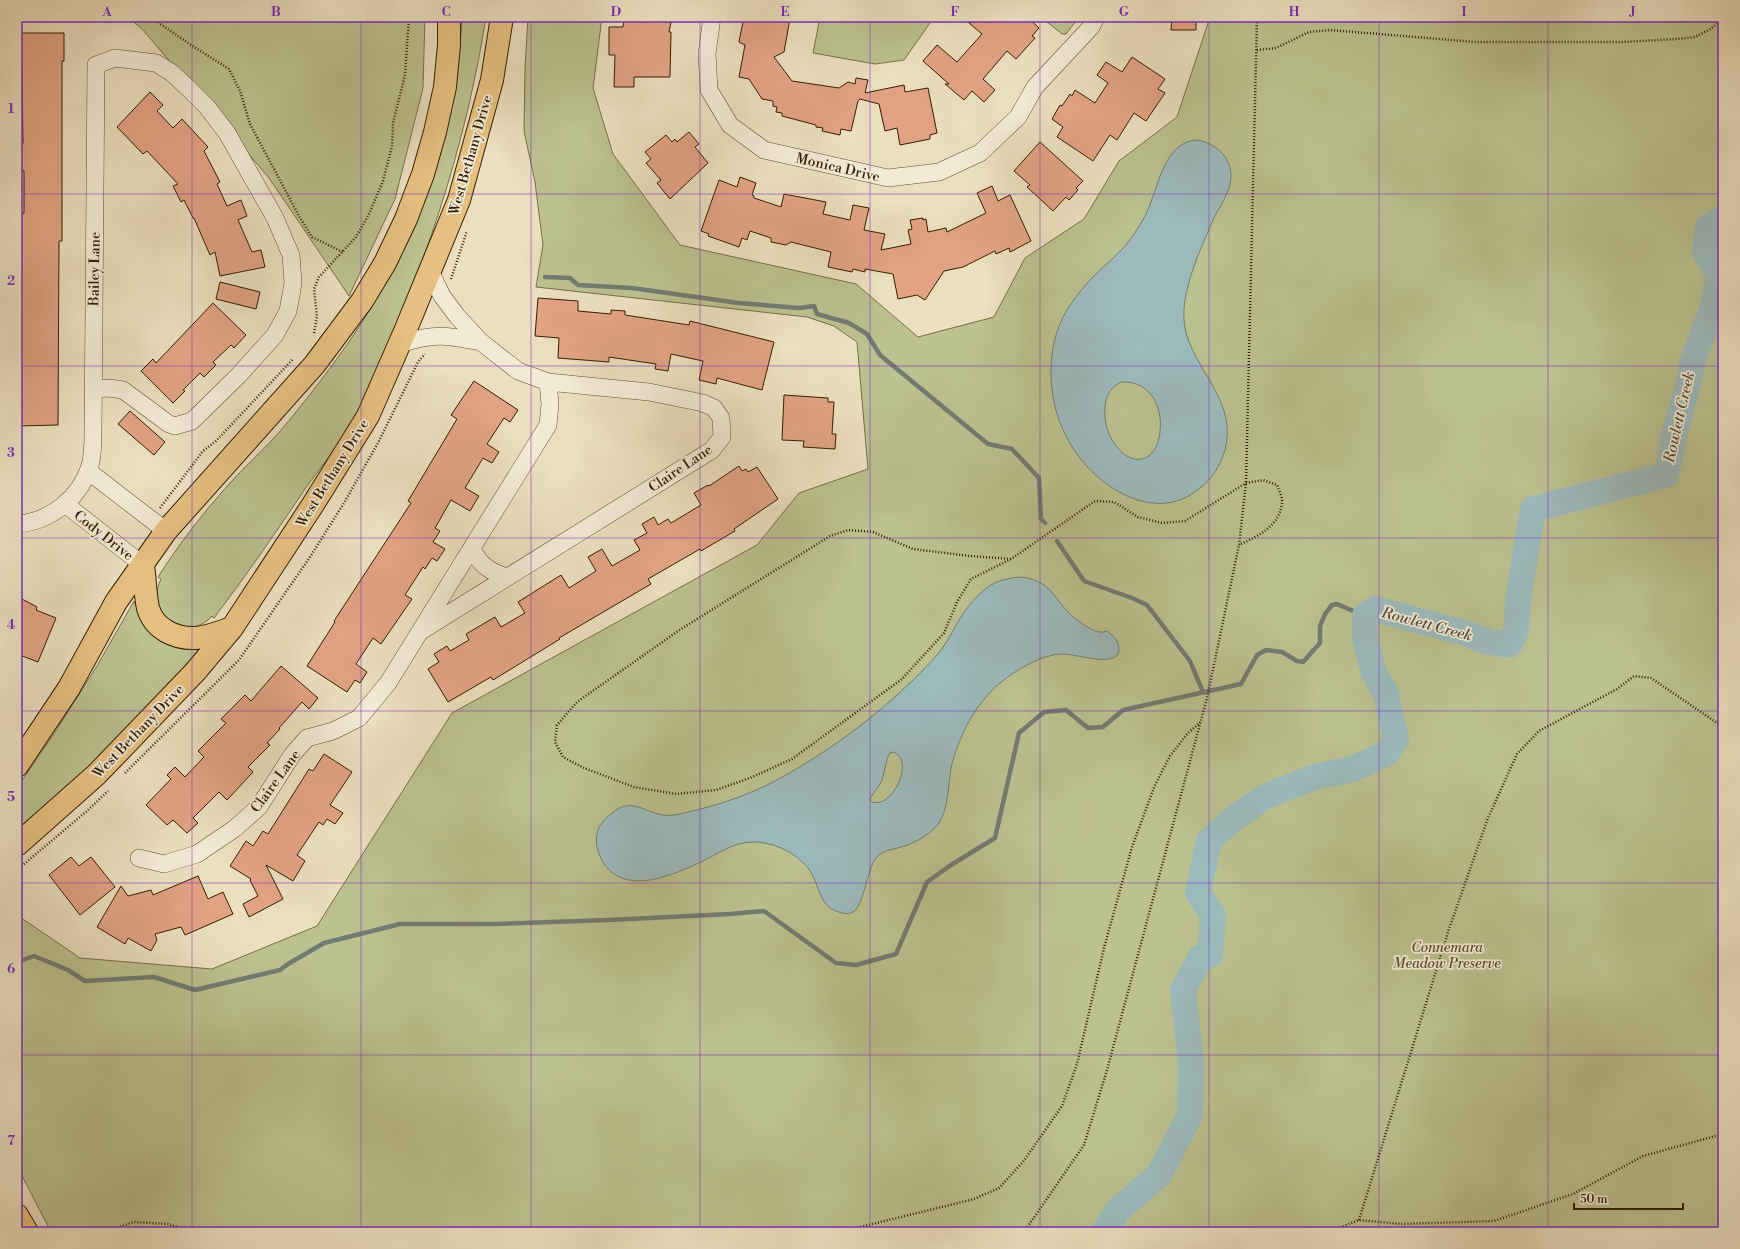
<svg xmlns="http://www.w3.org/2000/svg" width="1740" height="1249" viewBox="0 0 1740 1249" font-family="'Libre Bodoni',serif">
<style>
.green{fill:#bbc18f;stroke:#786f48}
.water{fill:#9cbabc;stroke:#737b71;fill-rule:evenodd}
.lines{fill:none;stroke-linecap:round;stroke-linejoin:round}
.stream{stroke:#737b71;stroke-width:4.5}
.river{stroke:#9cbabc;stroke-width:26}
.building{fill:#e1a383;stroke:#351d00}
.minor-casing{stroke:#624e30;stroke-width:18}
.major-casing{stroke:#351d00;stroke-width:24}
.path{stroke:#351d00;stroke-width:2.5;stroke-dasharray:1 2;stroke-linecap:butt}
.minor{stroke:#f2ead5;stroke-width:17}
.major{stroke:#e6c080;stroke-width:22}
.grid{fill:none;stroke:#7b2cbf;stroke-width:1;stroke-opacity:0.55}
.labels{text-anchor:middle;stroke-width:3.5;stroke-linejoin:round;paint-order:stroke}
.street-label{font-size:14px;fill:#351d00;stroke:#f2ead5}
.park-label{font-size:14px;font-style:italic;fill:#5d4e2b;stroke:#f2ead5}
.water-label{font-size:15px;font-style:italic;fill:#544c38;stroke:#f2ead5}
.neatline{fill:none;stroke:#7b2cbf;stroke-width:1.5}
.grid-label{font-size:13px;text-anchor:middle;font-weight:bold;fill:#7b2cbf}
</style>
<rect width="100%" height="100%" fill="#ebdfbf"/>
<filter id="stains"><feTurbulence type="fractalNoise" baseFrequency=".005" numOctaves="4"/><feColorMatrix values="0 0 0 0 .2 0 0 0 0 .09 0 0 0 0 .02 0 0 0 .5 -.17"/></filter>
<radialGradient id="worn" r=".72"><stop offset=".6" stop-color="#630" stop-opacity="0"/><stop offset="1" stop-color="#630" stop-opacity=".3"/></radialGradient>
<!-- green -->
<path class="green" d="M128,17h297l-2,71 -28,111 -46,97 -80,-118 -126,-148z
M462,17h24c-18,114 -52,225 -99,330 -12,27 -24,56 -39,82 -12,21 -29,40 -43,60 -29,43 -59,87 -91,129l-2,-2c-26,29 -68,-3 -51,-37l-3,-2c21,-33 45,-64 72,-94 16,-18 36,-35 52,-54 106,-127 172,-244 180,-412z
M528,17h74l-9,71 20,66 67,91 176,39 62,53 76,-20 31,-59 59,-39 35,-58 58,-44 33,-100h513v1215h-1672l-34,-66v-251l63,43 132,11 105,-43 135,-213 305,-168 42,-52 69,-24 -11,-127 -23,-16 -27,-9 -271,-30 7,-42 -8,-63 -11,-51 1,-64z
M820,17h118l-8,6 -26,37 -29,4 -62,-11z
M1041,17h38l-13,17h-4z
M134,601l9,21 57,26c-53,65 -117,128 -183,181v-41l40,-59 40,-63z"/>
<!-- water -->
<path class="water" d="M1196,140c18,2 35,16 35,36 0,15 -11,30 -17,42 -11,25 -23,51 -28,77 -3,13 -3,29 1,41 13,40 50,68 38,114 -5,16 -12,28 -25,38 -44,38 -104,-1 -129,-43 -24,-38 -28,-96 -4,-135 6,-10 14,-20 22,-29 16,-17 35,-30 47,-50 5,-8 10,-16 13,-24 10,-24 16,-64 47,-67zM1122,382c28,-1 41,24 38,50 -3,31 -29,37 -46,11 -7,-10 -10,-23 -9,-35 0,-12 6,-22 17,-26z
M1021,577c35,4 33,28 59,45 6,4 13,9 19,10 9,1 5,-4 13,3 5,4 9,13 6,19 -8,12 -42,0 -55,0 -21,0 -47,16 -63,29 -24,20 -42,54 -49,85 -3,17 -2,39 -12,55 -7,10 -22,19 -34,23 -12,4 -24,3 -31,15 -7,12 -11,46 -21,51 -4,2 -9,2 -14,0 -21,-5 -19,-29 -31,-44 -13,-16 -35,-26 -55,-26 -20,0 -35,12 -52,20 -29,13 -74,34 -97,2 -6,-10 -10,-22 -6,-34 2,-6 8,-12 13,-16 20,-18 32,-2 52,1 7,1 14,0 21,-2 32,-7 65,-18 93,-33 60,-33 115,-75 161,-126 6,-7 10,-15 15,-23 8,-16 20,-33 35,-44 10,-7 21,-9 33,-10zM894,752c21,10 -2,57 -22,50l-2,-2c2,-7 9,-12 12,-20 3,-8 4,-22 8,-27z"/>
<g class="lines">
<!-- stream -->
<path class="stream" d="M545,277l25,1 8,7 54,3 107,15 60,5 15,-2 3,8 32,9 18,11 13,21 108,89 24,5 27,29 2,41 4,4
M1057,541l27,40 48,17 15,7 43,56 13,31
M17,962l17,-6 34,14 17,11 69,-4 41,13 85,-20 8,-6 36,-21 76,-19h95l114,-4 121,-6 34,-3 72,52 20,2 40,-11 31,-72 24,-17 44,-27 24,-105 25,-21 22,-2 22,18 15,-1 20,-17 118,-26 16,-29 9,-5 16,2 15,9 6,1 17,-19v-17l5,-12 7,-9 5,-1 28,12"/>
<!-- river -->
<path class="river" d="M1104,1232l14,-22 41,-35 31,-60 1,-52 -8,-73 18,-33 9,-2 3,-40 -15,-22 11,-52 24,-22 33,-23 49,-19 38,-8 33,-15 10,-15 -10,-45 -12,-21 -9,-34v-23l10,-7 93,25 21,8 20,3 7,-14 3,-39 14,-83 133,-34 9,-43 14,-51 4,-21 20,-54 5,-30 -13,-25 3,-24 15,-9"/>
</g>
<!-- building -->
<path class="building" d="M624,17h48l-3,15h2l-1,45h-36v10h-20l1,-32h-6v-28h14z
M744,17h45v7l-5,28 -10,5 18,24 47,7 9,-6 7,2 1,-6 12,2 -3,13 39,-8 1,7 23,-4 9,45 -7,2v4l-30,6 -3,-17 -12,3 -6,-27 -19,-5 -2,2 -7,30 -10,-2 -1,6 -18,-4 1,-3 -7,-1v-2l-34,-9v-3l-6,-1 1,-5 -4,-1v-5l-11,-2 -13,-20 -10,-2 6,-32 -6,-3z
M962,17h65l12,11 -7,8 3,2 -19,21 -9,-8 -24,28 12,11 -11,12 -12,-11 -8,9 -19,-16h4l-26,-23 14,-16 20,17 25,-28z
M1172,17h24v13h-25z
M21,33h43v28h-2v180h-3l-1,184 -41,1v-66h2l-1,-46h-1v-100l7,-1v-42h-7v-27l6,-1z
M1132,57l33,22 -7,10 7,4 -19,28 -12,-8 -17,27 -7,-5 -17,26 -36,-24 6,-10 -11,-8 8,-14 2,1 8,-12 2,2 3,-6 20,13 13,-20 -11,-8 9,-13 16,10z
M150,92l13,13 -6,6 16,17 9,-9 26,28 -4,4 16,31 -3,2 10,22 14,-6 6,16 -9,4 14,32 9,-2 4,17 -45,9 -5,-24 -5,3 -16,-37h-1l-9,-18 -3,2 -8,-16 5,-2 -31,-33 -4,3 -26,-27z
M689,132l10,12 -4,3 13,16 -38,36 -13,-16 4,-3 -15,-17 5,-4 -6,-7 21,-17 6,7 3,-3 2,3z
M1040,142l43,39 -7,7 2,2 -9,10 -3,-3 -13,14 -26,-24 3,-2 -16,-14z
M740,177l16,6 -4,12 2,1v2l27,9 3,-13 42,8 -3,12 27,6 3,-15 16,3 -5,22 21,4 -4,16 30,-6 -3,-14 4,-1 -2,-9 13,-2v2l3,-1 2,13 18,-4 1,4 39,-19 -9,-20 15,-7 6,15 12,-6 21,46 -21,11 -1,-4 -13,6 -1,-3 -32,16 -19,4 -19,29 -8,-5 -19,4 -5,-25 -28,-5v3l-12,-3 -1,3 -24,-5 3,-15 -40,-10 -5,3 -15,-3v-4l-21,-7 -3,9 -5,-2 -3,9 -31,-11 1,-2 -8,-3 18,-51 18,7z
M220,282l40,10 -4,17 -40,-10z
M538,298l40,3v10l33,3v-4l14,1v4l64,10 1,-4 84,21 -12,48 -45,-12 -1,6 -17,-4 4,-19 -32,-7 -3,17 -13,-2 1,-5 -47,-7v5l-51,-4 1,-20 -24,-2z
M213,303l33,32 -12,13 -3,-3 -18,17 3,3 -12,12 -4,-4 -17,17 2,1 -12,12 -32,-32 12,-12 3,4z
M474,381l44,29 -8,12 -6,-4 -17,26 12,8 -7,11 -9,-5 -18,30 14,8 -9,15 -19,-11 -16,28 5,3 -7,11 12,7 -8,12 -5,-3 -7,11 -2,-2 -18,28 7,4 -31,45 -8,-6 -17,26 11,8 -7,11 -5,-3 -8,12 -40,-26 28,-44 -1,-1 77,-118 -3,-2 49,-82 -6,-4z
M784,395l44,3v4h6l-2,32h4l-1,15 -32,-2 1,-6 -22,-1z
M130,411l35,31 -11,13 -36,-31z
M739,466l3,5 4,-2 2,3 9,-5 21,32 -44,30 1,2 -34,20 -1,-2 -52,30 3,5 -92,54 1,1 -67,41 -2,-3 -43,25 -20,-33 11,-7 -5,-8 13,-8 3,5 19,-11 -3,-6 29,-17 6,10 24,-14 -7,-11 43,-27 8,13 27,-17 -8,-14 14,-8 10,17 28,-16 -6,-10 13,-7 -5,-9 12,-7 4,8 10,-6 3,4 30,-18 -7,-12 14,-8 1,1z
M22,599l15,8 -1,3 20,8 -18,44 -21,-8v-46z
M281,666l37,32 -9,11 -7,-7 -23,26 1,1 -13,14 3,2 -22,22 5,5 -26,28 -8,-8 -26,26 5,5 -11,10 -14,-13 -6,5 -21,-20 25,-26 -4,-4 8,-8 10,10 19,-20 -6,-6 28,-28 -5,-4 24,-24 6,6z
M324,754l28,18 -22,33 13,8 -8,11 -8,-5 -4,6 -4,-3 -22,33 8,6 -12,20 -27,-16 17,34 -34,18 -6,-13 15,-8 -8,-16 1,-1 -21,-13 16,-25 7,5 10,-15 5,3 41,-65 4,2z
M71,857l8,9 12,-9 24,30 -35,28 -31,-40z
M198,876l10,23 15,-7 10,22 -48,21 -4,-8 -26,7 2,6 -6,11 -23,-13 -3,6 -28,-17 24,-41 7,10 23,-6 2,5z"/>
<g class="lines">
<defs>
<path id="minor" d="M712,17l-5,37 2,36 21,35 34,25 124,28 51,-6 41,-19 38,-36 17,-30 56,-60 5,-10
M400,344c34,-11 46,-9 81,-2
M88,471l78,60
M65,504l78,61
M17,524c33,-2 63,-26 73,-58 3,-11 3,-23 3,-34l3,-367 19,-7 41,5 16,10 16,15 19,19 20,26 48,85 16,37 2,28 -2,12 -3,16 -13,24 -37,41 -46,45 -17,5 -6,-2 -46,-34 -14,-2 -16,1
M472,549c8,16 18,23 35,28
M421,631l291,-181 10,-13 -1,-19 -7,-10 -11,-5 -54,-11 -101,-10 -30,-11 -37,-29 -24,-26 -15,-20 -12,-25
M139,858l25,6 33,-10 37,-25 25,-22 33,-52 15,-17 26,-7 26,-13 29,-35 160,-258 2,-21 -2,-22"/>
<path id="major" d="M143,565c2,14 2,29 5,43 6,21 27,31 48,30 12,-1 24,-6 36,-10
M17,766l52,-78 47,-86 50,-71 149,-167 47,-63 23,-38 21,-44 17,-45 12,-42 10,-45 4,-42v-28
M17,845l80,-71 98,-102 37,-44 80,-122 56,-90 38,-87 53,-129 33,-120 10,-63
M17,1215l10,17"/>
</defs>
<!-- minor casing -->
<use href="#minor" class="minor-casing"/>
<!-- major casing -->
<use href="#major" class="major-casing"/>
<!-- path -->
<path class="path" d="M155,17l4,6 32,22 38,24 11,22 10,33 49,92 13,21 31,15
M1257,50l19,-2 33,-16 21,-2 146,12h146l55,-3 18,-2 14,-7 14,-11
M451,279l16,-48
M314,333l3,-17 -3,-27 5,-12 37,-40 13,-23 14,-33 9,-35 1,-23 12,-48 4,-58
M160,508l43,-57 13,-10 77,-82
M1011,559l-40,20 -14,23 -13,31 -42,46 -110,80 -42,19 -34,12 -40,4 -42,-7 -50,-19 -21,-11 -8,-15 2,-17 20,-23 101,-71 152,-95 18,-6 25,2 40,17 57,7 41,3 84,-58 19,1 24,15 24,6 23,-2 61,-38 17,-3 14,5c2,5 6,13 5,18 -3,24 -24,33 -43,42
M125,773l114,-113 71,-103 34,-54 35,-62 39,-79 7,-8
M17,870l70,-59 21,-20
M17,1189l5,9
M1359,1220l90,-291 39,-111 29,-64 22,-23 78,-42 17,-13 17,2 72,49
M103,1232l31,-10 34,2 25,8
M840,1232l134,-33 25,-11 24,-26 39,-56 15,-42 27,-116 28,-101 23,-62 15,-29 18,-23 14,-12
M1024,1232l60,-87 23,-75 100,-372 32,-153 7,-62 11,-466
M1329,1232l30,-12 42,4 93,-3 79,-27 70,-38 80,-22"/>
<!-- minor -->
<use href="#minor" class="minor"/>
<!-- major -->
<use href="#major" class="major"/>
</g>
<!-- grid -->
<path class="grid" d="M192,17v1215M361,17v1215M531,17v1215M700,17v1215M870,17v1215M1040,17v1215M1209,17v1215M1379,17v1215M1548,17v1215M17,194h1706M17,366h1706M17,538h1706M17,711h1706M17,883h1706M17,1055h1706"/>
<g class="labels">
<!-- street labels -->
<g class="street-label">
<text transform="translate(470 155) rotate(-74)" y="5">West Bethany Drive</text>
<text transform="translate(838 167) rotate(13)" y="5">Monica Drive</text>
<text transform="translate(94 269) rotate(-89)" y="5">Bailey Lane</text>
<text transform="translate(680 468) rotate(-34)" y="5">Claire Lane</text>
<text transform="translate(332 473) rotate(-58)" y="5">West Bethany Drive</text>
<text transform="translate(104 535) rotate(38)" y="5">Cody Drive</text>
<text transform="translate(138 731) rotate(-46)" y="5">West Bethany Drive</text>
<text transform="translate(275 781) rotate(-54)" y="5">Claire Lane</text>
</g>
<!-- park labels -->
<g class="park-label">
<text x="1447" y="952">Connemara<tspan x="1447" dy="16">Meadow Preserve</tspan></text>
</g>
<!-- water labels -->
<g class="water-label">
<text transform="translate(1679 417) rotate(-77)" y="5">Rowlett Creek</text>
<text transform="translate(1427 624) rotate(15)" y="5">Rowlett Creek</text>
</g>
</g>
<!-- margin -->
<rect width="1740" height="1249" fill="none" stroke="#ebdfbf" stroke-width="44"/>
<!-- scale -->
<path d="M1574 1203v6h109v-6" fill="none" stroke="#351d00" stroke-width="2"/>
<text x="1580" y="1203" font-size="12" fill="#351d00" stroke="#f2ead5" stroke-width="3" paint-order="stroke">50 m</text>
<rect x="22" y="22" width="1696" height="1205" class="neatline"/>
<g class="grid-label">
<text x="107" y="16">A</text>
<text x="276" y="16">B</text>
<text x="446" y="16">C</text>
<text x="616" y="16">D</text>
<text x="785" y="16">E</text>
<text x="955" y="16">F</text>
<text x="1124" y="16">G</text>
<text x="1294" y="16">H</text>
<text x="1464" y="16">I</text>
<text x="1633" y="16">J</text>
<text x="11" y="113">1</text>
<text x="11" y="285">2</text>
<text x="11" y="457">3</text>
<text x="11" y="629">4</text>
<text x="11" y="801">5</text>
<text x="11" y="973">6</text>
<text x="11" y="1145">7</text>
</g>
<rect width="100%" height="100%" filter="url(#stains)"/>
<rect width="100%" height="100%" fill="url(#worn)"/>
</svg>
